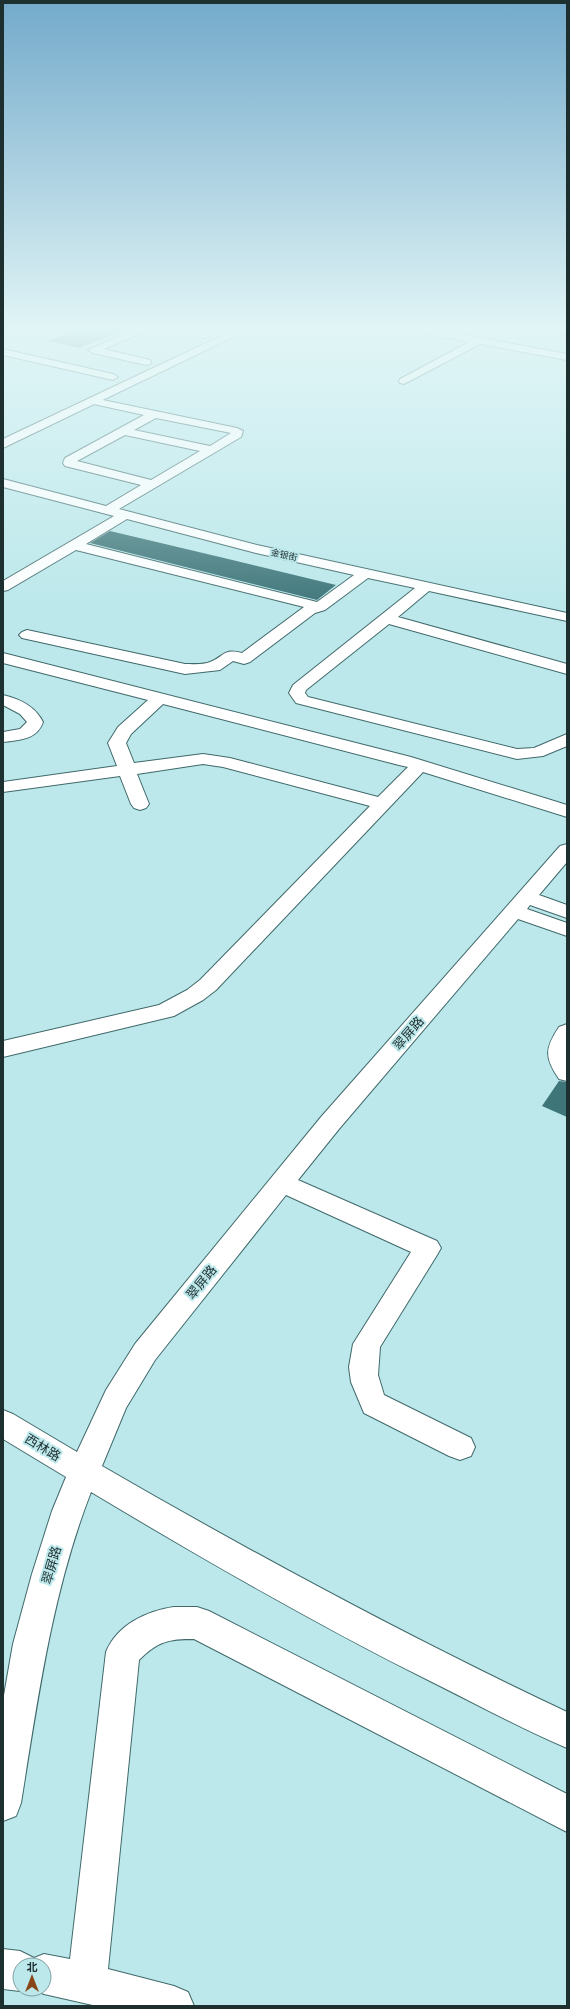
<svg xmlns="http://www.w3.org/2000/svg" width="570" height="2009" viewBox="0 0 570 2009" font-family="Cabin,'Noto Sans SC',sans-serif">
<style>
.building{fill:#3e7579}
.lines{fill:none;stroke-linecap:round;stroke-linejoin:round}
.minor-casing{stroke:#40696b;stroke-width:2}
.major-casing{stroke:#40696b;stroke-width:2}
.minor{fill:#fff;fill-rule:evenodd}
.major{fill:#fff;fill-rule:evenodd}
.labels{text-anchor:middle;stroke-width:4;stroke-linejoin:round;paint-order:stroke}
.far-street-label{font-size:9px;fill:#1e2f30;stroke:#bce8eb}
.near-street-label{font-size:13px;fill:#1e2f30;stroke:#bce8eb}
</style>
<rect width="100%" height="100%" fill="#bce8eb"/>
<!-- building -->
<path class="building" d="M83,327h44l1,2 -49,19 -32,-7z
M110,531l114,27 112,27 -19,15 -227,-57z
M559,1081l8,1v35l-25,-11z"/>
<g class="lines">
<defs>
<path id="minor" d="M140,327h15l-51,22 46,11 1,2 -1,2 -4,1 -53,-12 -5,-3z
M166,327h20l24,6 1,2 -5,3z
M400,327h23l144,27v6l-87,-16 -76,40 -4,-1 -1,-2 1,-2 69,-37 -64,-12z
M534,327l33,2v6z
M3,349l110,25 5,3 -5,3 -110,-25z
M93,398l144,30 6,3 -2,6 -122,72 138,36 310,68v8l-138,-30 -31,26 169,47v10l-178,-50 -83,66 -1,3 3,4 209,52 17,-1 33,-14v12l-24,10 -26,3 -221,-56 -7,-10 4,-8 122,-97 -47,-10 -43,32 -10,3 -65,49 -6,2 -11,-3 -13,9 -35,4 -163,-36 -3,-3 3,-3 5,-2 158,34c7,0 19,1 25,-2 15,-6 13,-14 32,-9l62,-46 -228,-57 -68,40 -5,1v-10l111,-65 -111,-29v-8l103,27 35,-21 -76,-19 -2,-3 2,-5 79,-43 -55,-12 -2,-2 2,-2zM156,418l75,15 -21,13 -76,-16zM125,435l75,16 -49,29 -74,-19zM127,519l129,34 98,22 -37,27 -231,-58z
M3,653l408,104 156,48v12l-144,-45 -207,218 -13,10 -29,16 -171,41v-16l156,-36 28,-15 13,-10 170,-174 -147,-39 -20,-3 -66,10 12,30 -3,4 -6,2 -6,-2 -3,-4 -11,-28 -117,16v-10l114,-16 -9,-23 10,-16 30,-27 -145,-37zM163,704l236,61 9,2 -30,30 -148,-39 -27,-4 -69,9 -8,-20 5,-9z
M3,695c17,4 32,11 40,27 -6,18 -24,18 -40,20v-10l17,-3 7,-7 -7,-8 -17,-9z
M567,844v18l-28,33 28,10v13l-37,-13 -3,4 40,14v13l-49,-17 -179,210 -41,51 139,61 4,7 -4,7 -57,92 -2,28 6,20 87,43 4,9 -4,9 -11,4 -11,-4 -85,-43 -13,-31 -2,-15 4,-23 58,-92 -125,-57 -131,165 -29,48 -24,58c152,88 306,171 465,246v36c-45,-19 -89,-43 -133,-65 -117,-58 -231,-124 -343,-191 -39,100 -53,206 -70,311l-5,13 -13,5v-120l10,-57 19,-70 20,-63 14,-34 -63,-38v-29l10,4 64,38 29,-62 29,-46 186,-227 239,-271z
M567,1024v57l-8,-2c-15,-22 -14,-31 0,-52z
M174,1607h23l12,4 358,183v38l-373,-193c-25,0 -36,2 -55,21l-31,309 66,17 14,6 6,14h-97l-53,-12 -11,-5h11v-24h-24v24h4l-4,2 -17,-2v-40l17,2 14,7 10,-4 26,5 36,-307c11,-27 40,-41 68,-45z"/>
<path id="major" d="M240,327h14l-251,121v-9z"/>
</defs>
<!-- minor casing -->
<use href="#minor" class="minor-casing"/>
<!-- major casing -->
<use href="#major" class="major-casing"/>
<!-- minor -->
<use href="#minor" class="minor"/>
<!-- major -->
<use href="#major" class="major"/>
</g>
<!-- sky -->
<linearGradient id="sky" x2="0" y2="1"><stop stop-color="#73aacb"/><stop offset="0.54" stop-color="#e1f5f6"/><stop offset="1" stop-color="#e1f5f6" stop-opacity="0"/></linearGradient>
<rect width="570" height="609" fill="url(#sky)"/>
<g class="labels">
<!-- far-street labels -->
<g class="far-street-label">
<text transform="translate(284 555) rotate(13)" y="3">金银街</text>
</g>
<!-- near-street labels -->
<g class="near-street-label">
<text transform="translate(408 1033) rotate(-49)" y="5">翠屏路</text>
<text transform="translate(201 1282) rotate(-51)" y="5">翠屏路</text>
<text transform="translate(43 1447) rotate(31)" y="5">西林路</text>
<text transform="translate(51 1565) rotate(-74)" y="5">翠屏路</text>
</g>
</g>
<!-- border -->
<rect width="570" height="2009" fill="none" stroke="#1e2f30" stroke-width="8"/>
<!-- north arrow -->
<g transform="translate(32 1977)"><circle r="19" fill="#bce8eb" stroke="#7d9ea0"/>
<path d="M0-3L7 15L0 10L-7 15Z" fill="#8a4618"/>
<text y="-6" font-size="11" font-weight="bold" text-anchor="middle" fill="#1e2f30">北</text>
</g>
</svg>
